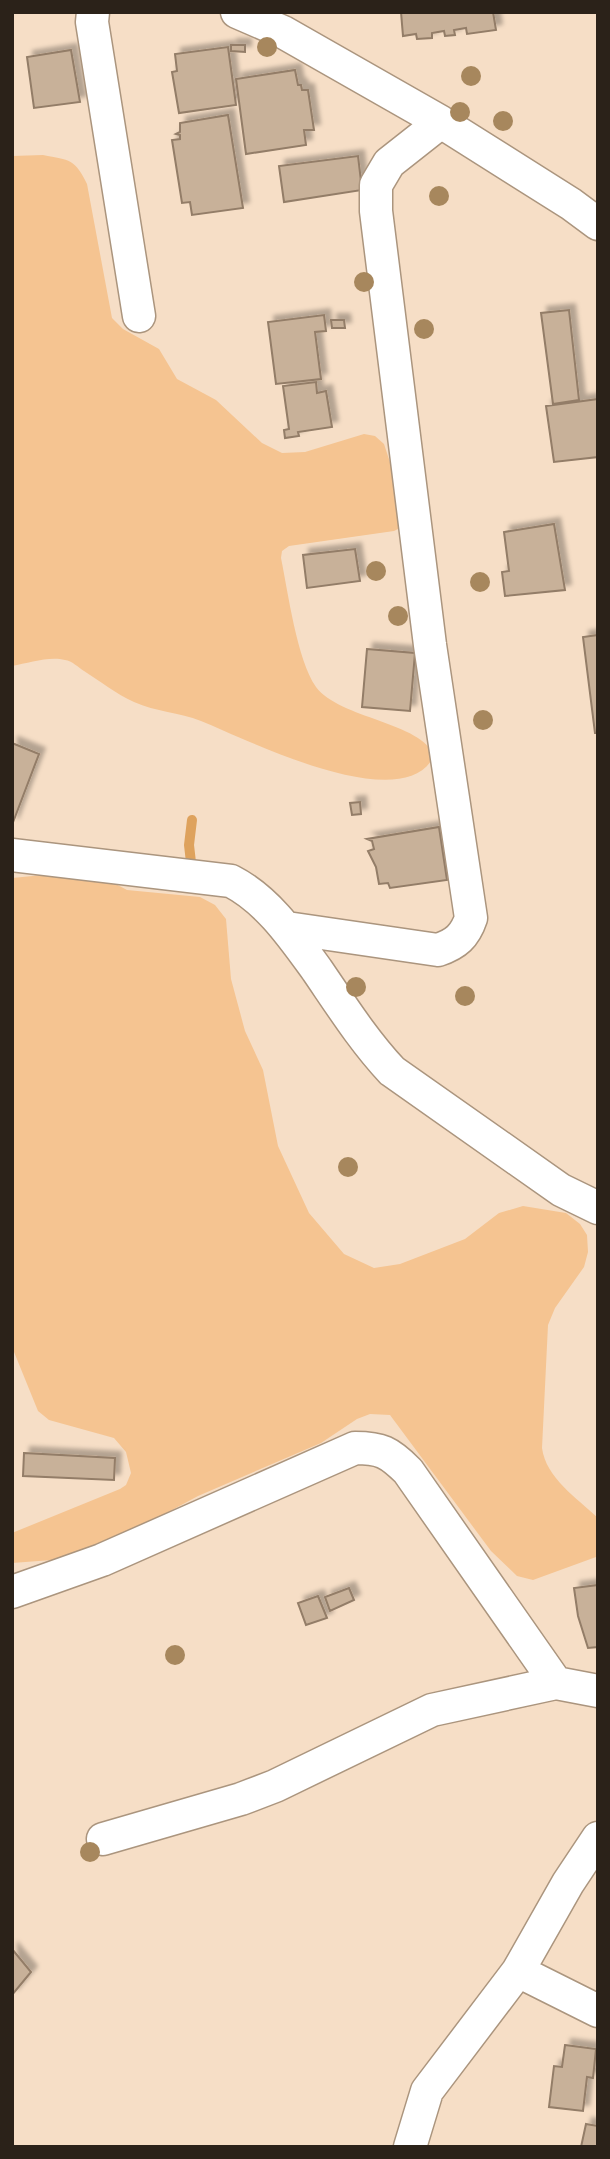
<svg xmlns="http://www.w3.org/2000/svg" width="610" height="2159" viewBox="0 0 610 2159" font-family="'Open Sans',sans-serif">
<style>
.green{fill:#f5c491}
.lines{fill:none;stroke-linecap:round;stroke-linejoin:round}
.stream{stroke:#dea25d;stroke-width:10}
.building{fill:#c8b199;stroke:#937d67;stroke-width:2;filter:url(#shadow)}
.street-casing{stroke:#ab957e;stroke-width:35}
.street{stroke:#fff;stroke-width:32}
.tree{fill:#a7875d}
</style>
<defs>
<filter id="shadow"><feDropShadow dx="6" dy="-6" stdDeviation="2" flood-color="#0004"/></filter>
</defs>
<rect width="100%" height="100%" fill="#f6dec6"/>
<!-- green -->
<path class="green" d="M43,155c27,5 32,4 44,29l25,134 11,11 36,20 18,30 39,21 46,43 20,10 23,-1 59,-18 11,2 9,8 20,61v21l-10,5 -105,15 -7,5 -1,7c7,34 16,102 35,129 24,32 106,35 118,69 -31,63 -188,-17 -233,-35 -22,-9 -45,-9 -67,-19 -18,-8 -34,-21 -50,-31 -6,-4 -12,-10 -19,-11 -16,-4 -36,3 -53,6v-510z
M85,871l10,2 32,17 73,7 15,8 11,14 5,60 14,52 18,39 15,76 31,67 35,41 30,14 26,-4 65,-25 34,-26 24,-7 43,7 14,11 7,11 1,17 -4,15 -29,41 -7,17 -6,123c4,30 35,50 56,70l-2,39 -63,23 -16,-4 -26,-25 -101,-136 -20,-1 -13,5 -36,24 -123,53 -89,48 -57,16 -40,3v-30l108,-44 6,-4 5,-12 -5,-21 -12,-14 -65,-18 -11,-9 -26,-64v-469z"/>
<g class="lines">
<!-- stream -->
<path class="stream" d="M192,871l-3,-26 3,-25"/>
</g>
<!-- building -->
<path class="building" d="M401,12h92l3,18 -29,4 -1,-6 -12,2 1,5 -10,1 -1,-5 -12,2v5l-15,1 -1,-5 -13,2z
M231,45h14v7l-14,-1z
M228,47l8,58 -57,8 -7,-41 5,-1 -2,-17z
M71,50l9,52 -46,6 -7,-51z
M295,70l3,15h3l1,5h6l6,40h-10l2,15 -60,9 -10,-75z
M228,115l15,93 -51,7 -2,-13 -8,1 -10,-63 8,-1v-4l-4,-1 4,-2v-9z
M358,156l4,34 -78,12 -5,-36z
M569,310l10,90 -26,4 -12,-91z
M324,315l2,16 -11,1 6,47 -45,5 -8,-62z
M331,320h13l1,8h-13z
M316,382l1,11 9,-2 6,36 -34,5 1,4 -14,2 -1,-8 5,-1 -6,-43z
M598,399v58l-44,5 -8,-56z
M554,524l11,66 -60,6 -3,-24 7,-1 -5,-39z
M355,549l5,32 -53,7 -4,-33z
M598,635v98h-3l-12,-96z
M367,649l48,4 -5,58 -48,-4z
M12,743l27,11 -27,71z
M360,802l1,12 -9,1 -2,-12z
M439,827l8,53 -57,8 -2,-5 -9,1 -3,-17 -8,-16 6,-2 -2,-8 -5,-2z
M24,1453l91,5 -1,22 -91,-4z
M598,1585v62l-10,1 -10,-32 -4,-28z
M349,1588l5,12 -24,11 -5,-14z
M318,1596l9,22 -21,7 -8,-22z
M12,1949l19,23 -19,23z
M565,2045l31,4 -3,29 -6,-1 -4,34 -34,-4 5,-41 8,1z
M586,2124l12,2v21h-17z"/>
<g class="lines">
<defs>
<path id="street" d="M93,12l-1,10 47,294
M237,12l46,20 158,90 130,82 27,20
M12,855l219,26c37,19 62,56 86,89 24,35 46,70 75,101l169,119 37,18
M287,928l151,22c18,-6 27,-14 33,-32l-41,-273 -54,-434v-26l13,-22 52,-41
M12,1592l90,-32 253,-112c26,0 34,4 53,23l148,212
M103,1839l138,-40 34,-13 157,-76 124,-27 42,8
M518,1971l80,40
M410,2147l17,-56 91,-120 50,-88 30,-45"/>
</defs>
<!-- street casing -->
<use href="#street" class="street-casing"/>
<!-- street -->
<use href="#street" class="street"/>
</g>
<!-- trees -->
<g class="tree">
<circle cx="267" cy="47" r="10"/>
<circle cx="471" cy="76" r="10"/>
<circle cx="460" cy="112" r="10"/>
<circle cx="503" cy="121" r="10"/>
<circle cx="439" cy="196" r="10"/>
<circle cx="364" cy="282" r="10"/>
<circle cx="424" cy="329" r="10"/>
<circle cx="376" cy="571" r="10"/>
<circle cx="480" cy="582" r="10"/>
<circle cx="398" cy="616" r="10"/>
<circle cx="483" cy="720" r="10"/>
<circle cx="356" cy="987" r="10"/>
<circle cx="465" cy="996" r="10"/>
<circle cx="348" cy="1167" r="10"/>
<circle cx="175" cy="1655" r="10"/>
<circle cx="90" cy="1852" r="10"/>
</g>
<!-- border -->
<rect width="610" height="2159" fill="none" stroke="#2b2219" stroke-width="28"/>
</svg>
